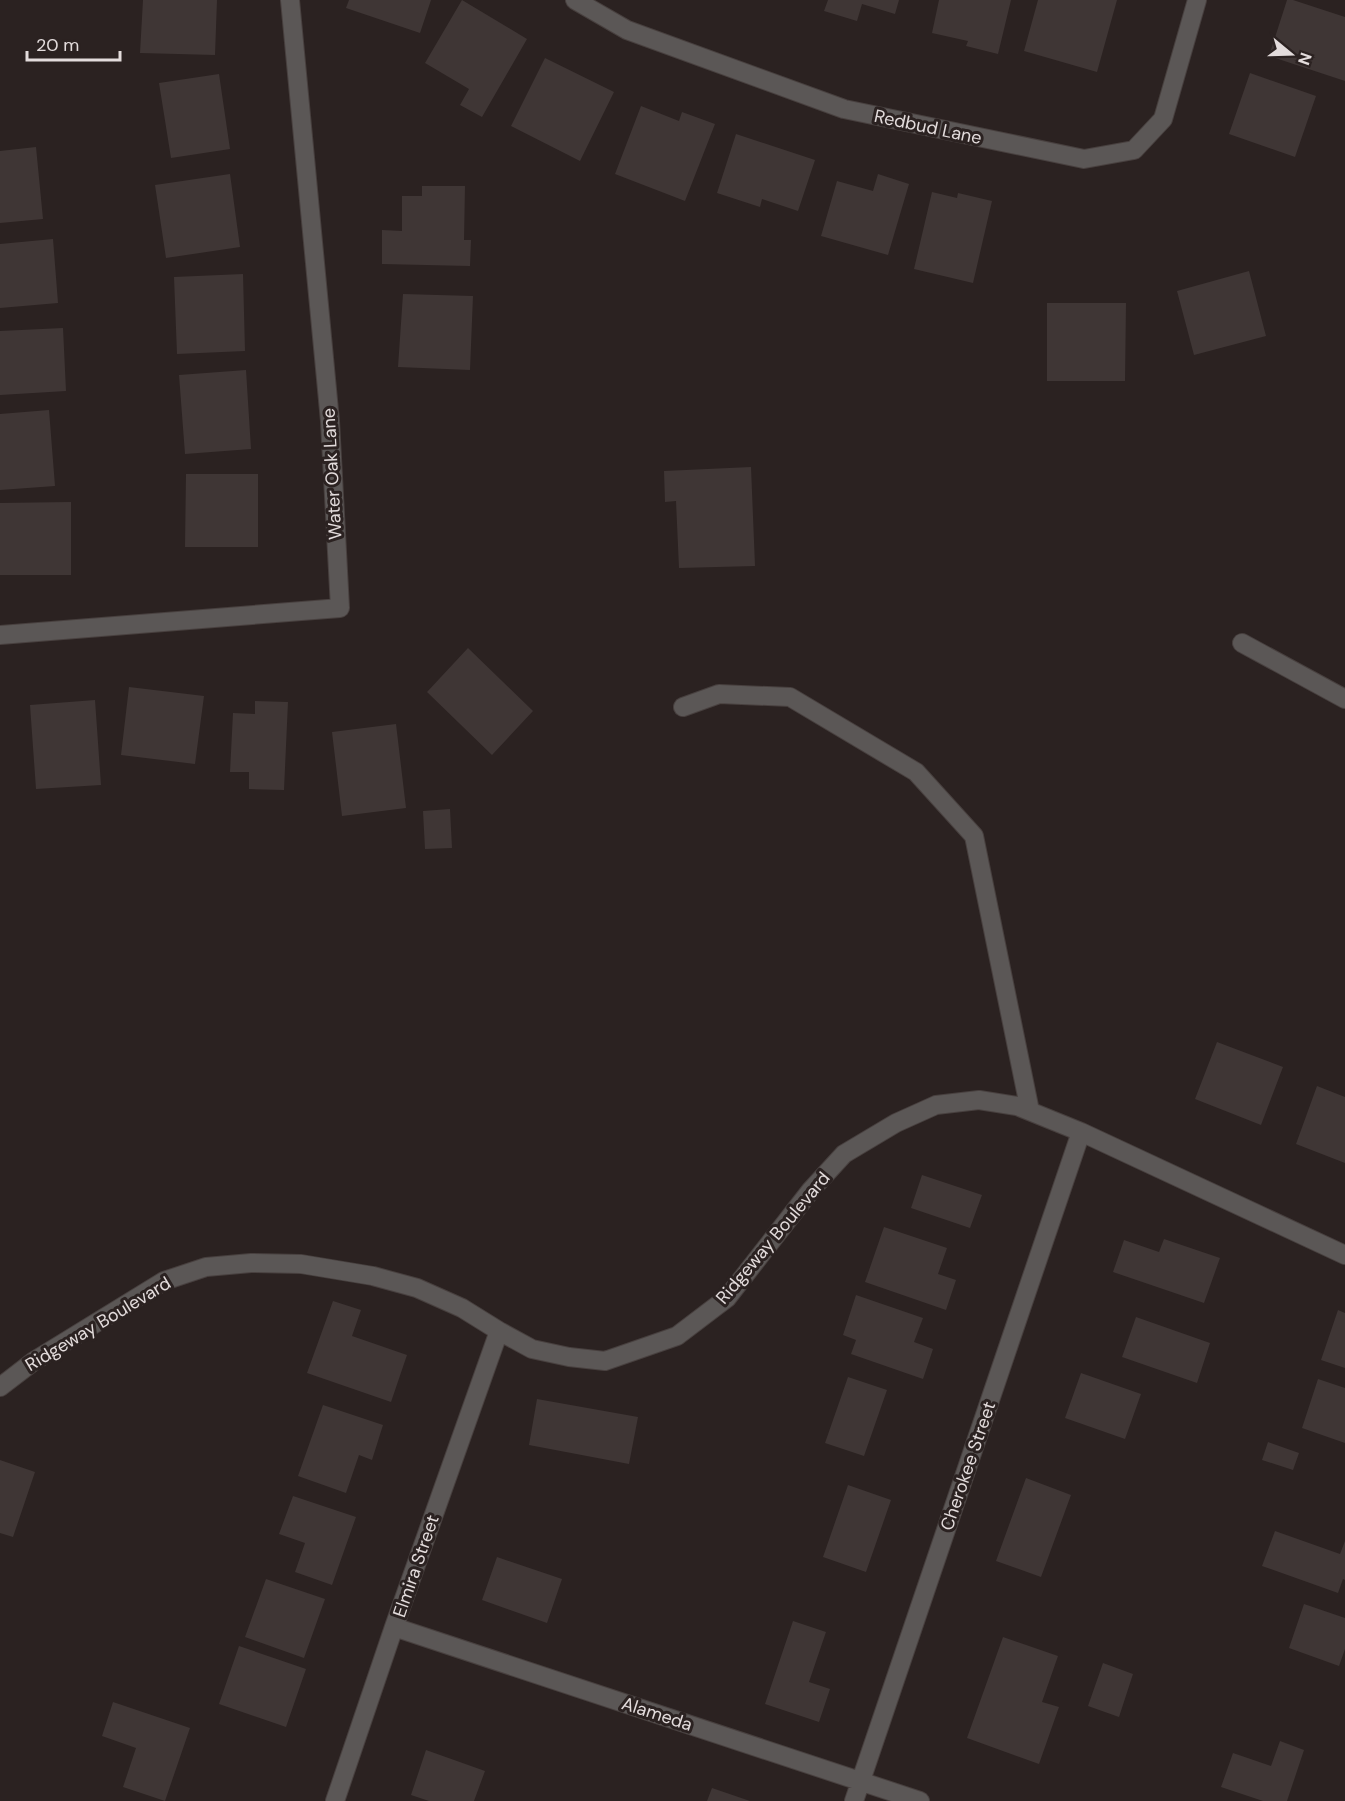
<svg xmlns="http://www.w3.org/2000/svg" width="1345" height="1801" viewBox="0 0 1345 1801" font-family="'DM Sans',sans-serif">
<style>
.building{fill:#3f3635}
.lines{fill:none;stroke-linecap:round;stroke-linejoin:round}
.minor-casing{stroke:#48403f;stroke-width:20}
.minor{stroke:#5b5756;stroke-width:18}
.labels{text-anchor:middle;stroke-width:6;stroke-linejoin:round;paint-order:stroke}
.street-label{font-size:18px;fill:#e3dcdc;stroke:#2b2221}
</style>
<rect width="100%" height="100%" fill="#2b2221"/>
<!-- building -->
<path class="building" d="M143,0h74l-2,55 -75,-2z
M349,0h82l-11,33 -74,-25z
M462,0l65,39 -45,78 -22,-12 9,-16 -44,-26z
M828,0h71l-4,14 -33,-10 -5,17 -33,-10z
M939,0h72l-13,54 -32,-8 2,-5 -36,-8z
M1038,0h79l-20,72 -73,-21z
M1287,0h6l52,17v64l-76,-25z
M545,58l69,34 -34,69 -69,-35z
M1250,73l66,23 -21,61 -66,-23z
M219,74l11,75 -59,9 -12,-75z
M641,106l38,15 3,-9 33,12 -30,77 -70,-27z
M736,134l79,26 -17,51 -36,-12 -2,8 -43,-14z
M36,147l7,72 -43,4v-72z
M230,174l10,73 -74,11 -11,-73z
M878,174l31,10 -21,71 -67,-19 16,-55 36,10z
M422,186h43l-1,54h7l-1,26 -88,-2v-34l20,1v-35h20z
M932,192l25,6 1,-5 34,8 -19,82 -59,-14z
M53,239l5,64 -58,5v-64z
M1249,271l17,65 -72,19 -17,-64z
M243,274l2,77 -68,3 -3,-77z
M403,294l70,2 -3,74 -72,-3z
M1047,303h79l-1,78h-78z
M63,328l3,63 -66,4v-64z
M246,370l5,79 -66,5 -6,-79z
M49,410l6,76 -55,4v-76z
M751,467l4,99 -76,2 -3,-67 -11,1 -1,-31z
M186,474h72v73h-73z
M71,502v73h-71v-72z
M468,648l65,63 -41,44 -65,-63z
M129,687l75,9 -9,68 -74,-9z
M95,700l6,85 -65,4 -6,-84z
M255,701l33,1 -4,88 -35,-1v-17h-19l3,-59 22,1z
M396,724l10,84 -64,8 -10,-84z
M450,809l2,39 -27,1 -2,-38z
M1217,1042l66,25 -22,58 -66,-26z
M1317,1086l28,11v66l-49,-19z
M922,1175l60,20 -12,33 -59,-20z
M884,1227l63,21 -9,26 18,6 -10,30 -81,-28z
M1164,1239l56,19 -16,45 -91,-31 11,-32 35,12z
M856,1295l67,23 -9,24 19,7 -10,30 -72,-25 5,-14 -13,-5z
M333,1301l28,9 -9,26 55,19 -16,47 -84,-29z
M1338,1310l7,3v55l-24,-8z
M1136,1317l74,26 -13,40 -75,-26z
M1081,1373l60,21 -16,45 -60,-21z
M848,1377l39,13 -23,66 -39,-13z
M1318,1379l27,9v55l-43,-15z
M537,1399l101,18 -9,47 -100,-19z
M323,1405l60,20 -11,35 -13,-5 -13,38 -48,-17z
M1268,1442l31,11 -6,17 -31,-10z
M0,1460l35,12 -22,65 -13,-4z
M1026,1478l45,17 -30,82 -45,-16z
M848,1485l43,15 -25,72 -43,-15z
M293,1496l63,21 -24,68 -37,-13 10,-29 -26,-9z
M1275,1531l65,23 5,-13v39l-2,-1 -5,14 -76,-27z
M497,1557l65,22 -15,44 -65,-23z
M266,1579l59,20 -21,59 -59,-21z
M1304,1604l41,14v31l-6,17 -50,-18z
M793,1621l33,11 -17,50 21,7 -11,33 -54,-18z
M1003,1637l55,19 -16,46 17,5 -20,57 -72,-26z
M239,1646l67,23 -20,58 -67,-23z
M1103,1663l30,11 -14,43 -31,-11z
M113,1702l77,26 -25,73 -42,-14 13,-39 -34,-12z
M1280,1741l24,9 -17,51h-24l-42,-14 12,-34 38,13z
M426,1750l59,21 -11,30h-45l-18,-6z
M712,1788l38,13h-43z"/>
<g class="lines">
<defs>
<path id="minor" d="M575,0l52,30 217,79 240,50 50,-9 29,-31 34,-119
M0,635l340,-27 -10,-187 -40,-421
M1242,643l103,56
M683,707l36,-13 71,3 126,75 58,64 56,275
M0,1387l34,-26 130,-80 42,-14 45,-4 50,1 72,12 44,12 45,20 37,23 33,18 37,8 36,4 72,-25 50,-38 84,-108 33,-36 52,-31 40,-18 43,-5 38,6 64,26 264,123
M394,1627l526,174
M335,1801l59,-174 105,-296
M854,1801l227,-669"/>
</defs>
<!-- minor casing -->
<use href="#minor" class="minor-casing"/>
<!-- minor -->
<use href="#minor" class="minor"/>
</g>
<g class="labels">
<!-- street labels -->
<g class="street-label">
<text transform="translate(928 127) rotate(12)" y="6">Redbud Lane</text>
<text transform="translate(332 474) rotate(-93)" y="6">Water Oak Lane</text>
<text transform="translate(773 1238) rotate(-50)" y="6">Ridgeway Boulevard</text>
<text transform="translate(98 1324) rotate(-31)" y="6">Ridgeway Boulevard</text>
<text transform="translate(968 1466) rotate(-71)" y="6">Cherokee Street</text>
<text transform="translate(416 1566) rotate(-71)" y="6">Elmira Street</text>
<text transform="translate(657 1714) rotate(18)" y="6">Alameda</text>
</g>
</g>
<!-- north arrow -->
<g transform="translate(1291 54) rotate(109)" stroke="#2b2221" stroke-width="4.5" paint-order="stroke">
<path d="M0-4.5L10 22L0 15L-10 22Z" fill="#e3dcdc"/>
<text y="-9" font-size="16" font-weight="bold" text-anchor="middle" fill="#e3dcdc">N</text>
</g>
<!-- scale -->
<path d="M27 51v9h93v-9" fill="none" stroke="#e3dcdc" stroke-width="3"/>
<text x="36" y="51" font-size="18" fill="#e3dcdc" stroke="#2b2221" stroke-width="4.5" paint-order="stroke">20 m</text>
</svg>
